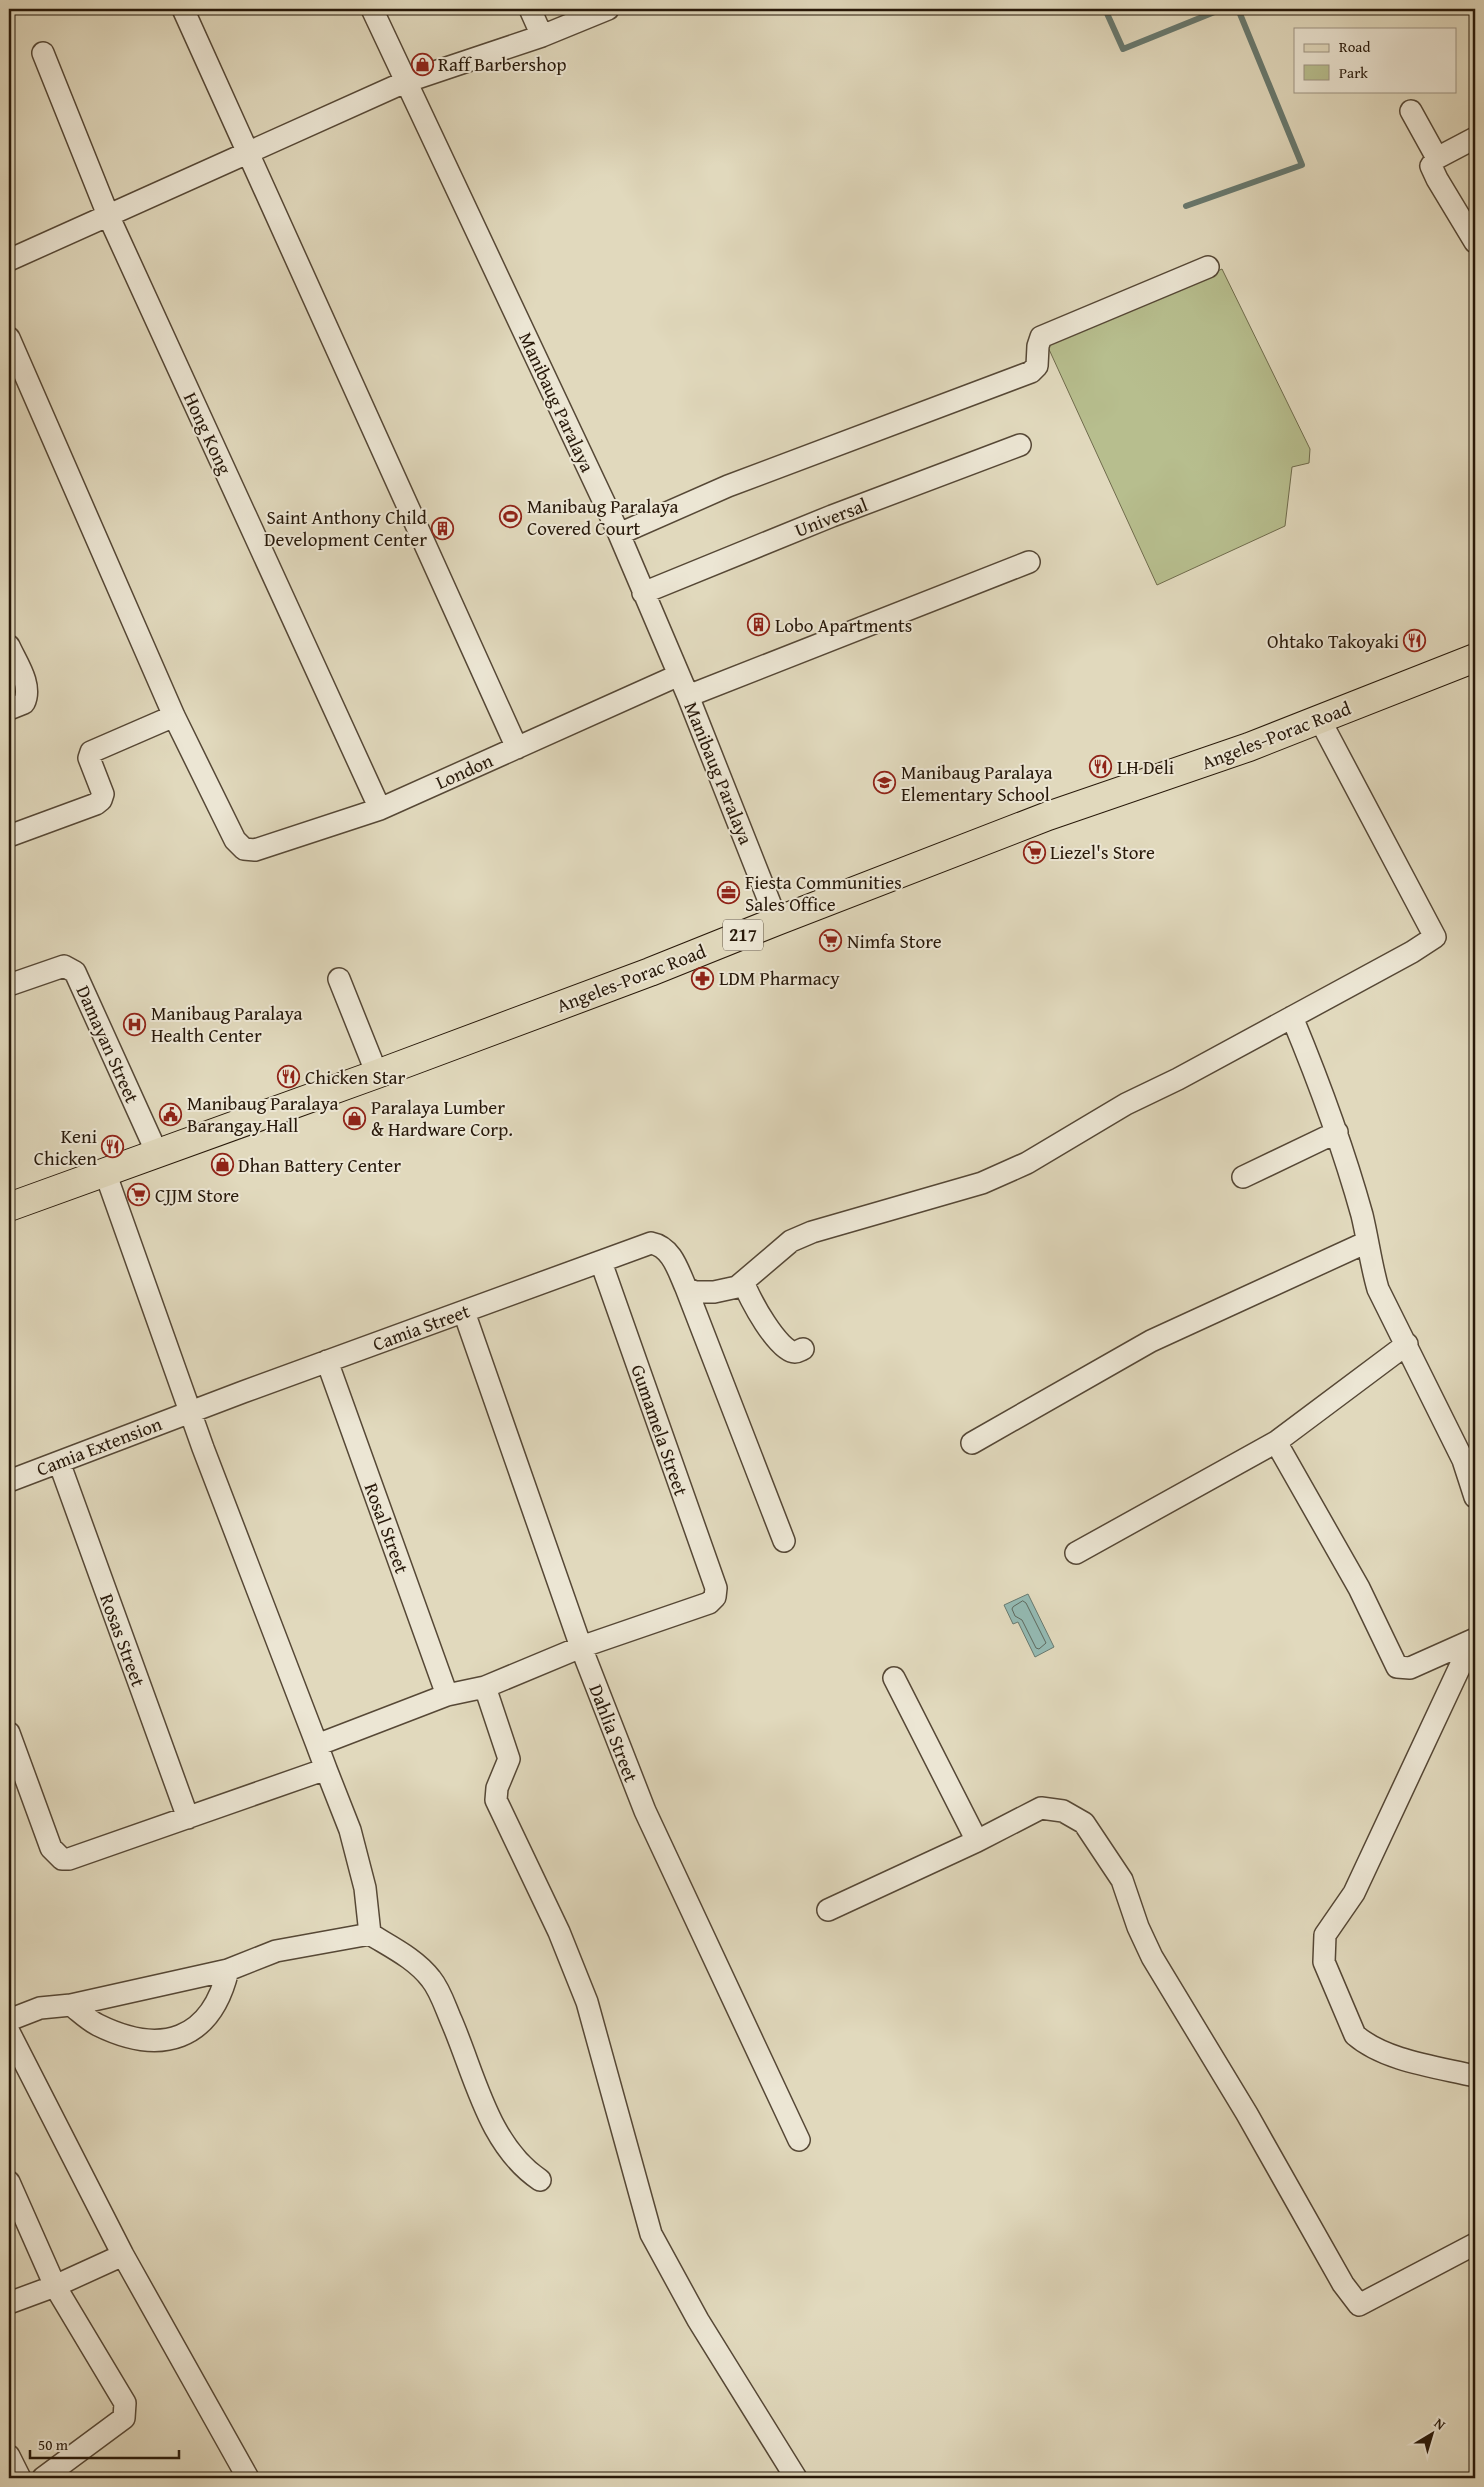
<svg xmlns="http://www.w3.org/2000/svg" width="1484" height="2487" viewBox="0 0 1484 2487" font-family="'Gentium Book Plus',serif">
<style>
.green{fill:#b7be8e;stroke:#6f6b4c}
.water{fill:#94bab3;stroke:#68796f}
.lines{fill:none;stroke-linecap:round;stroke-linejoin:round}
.shore{stroke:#5e695e;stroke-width:1}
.stream{stroke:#68796f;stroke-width:6}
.minor-casing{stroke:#564836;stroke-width:24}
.primary-casing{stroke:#271809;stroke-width:30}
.minor{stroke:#ece6d4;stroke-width:21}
.primary{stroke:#e1d9bd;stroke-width:28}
.labels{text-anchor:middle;stroke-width:4;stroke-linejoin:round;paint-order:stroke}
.shield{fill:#ece6d4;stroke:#625646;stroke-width:1}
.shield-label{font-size:18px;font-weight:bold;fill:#271809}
.poi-label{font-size:19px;fill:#271809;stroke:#ece6d4;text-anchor:start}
.street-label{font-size:19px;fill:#271809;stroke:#ece6d4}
</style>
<rect width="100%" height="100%" fill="#e1d9bd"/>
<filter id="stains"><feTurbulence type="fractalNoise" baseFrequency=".004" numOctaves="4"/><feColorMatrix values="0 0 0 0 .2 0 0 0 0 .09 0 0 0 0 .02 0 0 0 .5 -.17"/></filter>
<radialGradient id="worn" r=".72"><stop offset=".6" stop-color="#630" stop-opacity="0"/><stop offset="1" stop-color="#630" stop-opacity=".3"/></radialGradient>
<!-- green -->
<path class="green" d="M1222,269l88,180 -1,14 -17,4 -7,59 -128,59 -110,-240z"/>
<!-- water -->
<path class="water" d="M1028,1594l26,53 -19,10 -17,-35 -5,2 -9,-19z"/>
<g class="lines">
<!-- shore -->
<path class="shore" d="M1023,1601l3,2 20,40 -7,6 -3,-1 -14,-28 -7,-4 -3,-7 1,-2z"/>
<!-- stream -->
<path class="stream" d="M1105,9l18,40 99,-40
M1186,206l116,-41 -64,-156"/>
<defs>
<path id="minor" d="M183,9l334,739
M372,9l247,525 69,162 89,225
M530,9l12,27
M43,53l65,162 272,594
M1411,111l26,47
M1475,138l-38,20 -6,8 6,13 38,63
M9,260l396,-178 137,-46 66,-27
M9,338l165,378 61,124 9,9 11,1 125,-41 299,-134
M619,534l109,-48 303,-114 6,-6 1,-20 3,-9 167,-70
M643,593l189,-77 188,-71
M9,646c7,16 24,39 15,57l-15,6
M688,696l341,-134
M9,836l87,-32 5,-4 2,-6 -14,-36 2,-6 83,-36
M339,979l38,95
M9,985l55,-19 11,6 82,181
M1292,1017c27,65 51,130 70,198 6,25 9,50 16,74l85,171 12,37
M105,1172l98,276 114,297
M1243,1177l94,-45
M744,1283c4,14 35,70 51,69 3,0 5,-2 8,-3
M686,1288l9,4h19l23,-5 54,-46 21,-9 170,-49 45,-20 99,-59 52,-25 234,-127 23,-15 -115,-217
M464,1312l117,335 64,164 154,329
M327,1361l120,334
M1276,1442l83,146 38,79 13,1 65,-29
M972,1443l179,-102 216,-99
M59,1462l129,356
M9,1481l234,-89 408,-149c21,4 27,27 35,45l98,253
M1076,1553l200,-111 131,-98
M1472,1641l-118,252 -29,42 -1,27 31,73c30,26 82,32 120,41
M894,1678l83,163 64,-33 22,3 21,12 38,57 16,47 14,30 95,157 96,170 16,21 116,-61
M485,1687l24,72 -12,29 -1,12 63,132 28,70 64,232 47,86 98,158
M9,1733l42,115 11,11h7l257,-90 -9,-24 130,-50 38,-8 96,-40 128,-44 6,-6 1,-9 -115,-326
M828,1910l149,-69
M370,1934c21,13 46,25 61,45 9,11 14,27 20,41 24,55 37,125 89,160
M71,2005c8,6 17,15 27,20 63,31 113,16 130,-55
M9,2020l31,-12 31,-3 157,-35 48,-19 94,-17 -5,-46 -15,-58 -24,-61
M9,2032l114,223 125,223
M9,2182l46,104 70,117 -1,15 -81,60
M9,2303l46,-17 68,-31
M9,2456l11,22"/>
<path id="primary" d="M9,1207l368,-133 273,-102 127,-51 271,-105 201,-69 226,-89"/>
</defs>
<!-- minor casing -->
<use href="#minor" class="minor-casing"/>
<!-- primary casing -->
<use href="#primary" class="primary-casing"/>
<!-- minor -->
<use href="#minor" class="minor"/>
<!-- primary -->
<use href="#primary" class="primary"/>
</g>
<!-- icons -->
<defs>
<symbol id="shop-ring" viewBox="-11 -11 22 22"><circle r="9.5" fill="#ece6d4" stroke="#8f2418" stroke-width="1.5"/><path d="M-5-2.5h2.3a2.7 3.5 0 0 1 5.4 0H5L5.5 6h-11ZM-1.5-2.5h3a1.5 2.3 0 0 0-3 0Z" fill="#8f2418"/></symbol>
<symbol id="stadium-ring" viewBox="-11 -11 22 22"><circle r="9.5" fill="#ece6d4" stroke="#8f2418" stroke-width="1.5"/><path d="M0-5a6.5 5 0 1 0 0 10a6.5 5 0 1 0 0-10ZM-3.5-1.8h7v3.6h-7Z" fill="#8f2418"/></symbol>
<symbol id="building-ring" viewBox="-11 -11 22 22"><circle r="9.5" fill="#ece6d4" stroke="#8f2418" stroke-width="1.5"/><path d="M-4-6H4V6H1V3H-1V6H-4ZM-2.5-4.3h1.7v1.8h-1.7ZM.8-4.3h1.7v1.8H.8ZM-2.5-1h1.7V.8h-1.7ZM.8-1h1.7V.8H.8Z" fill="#8f2418"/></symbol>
<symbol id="restaurant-ring" viewBox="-11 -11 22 22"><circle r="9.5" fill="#ece6d4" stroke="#8f2418" stroke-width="1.5"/><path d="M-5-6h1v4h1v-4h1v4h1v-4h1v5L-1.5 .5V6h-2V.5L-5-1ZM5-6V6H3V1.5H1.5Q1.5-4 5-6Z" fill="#8f2418"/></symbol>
<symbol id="school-ring" viewBox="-11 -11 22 22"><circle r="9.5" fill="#ece6d4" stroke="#8f2418" stroke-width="1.5"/><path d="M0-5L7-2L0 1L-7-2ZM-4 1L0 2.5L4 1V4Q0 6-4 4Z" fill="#8f2418"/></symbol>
<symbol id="supermarket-ring" viewBox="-11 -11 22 22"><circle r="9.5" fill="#ece6d4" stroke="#8f2418" stroke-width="1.5"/><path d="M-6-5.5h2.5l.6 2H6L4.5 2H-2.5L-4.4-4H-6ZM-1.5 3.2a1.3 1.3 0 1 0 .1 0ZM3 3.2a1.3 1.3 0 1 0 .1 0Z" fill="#8f2418"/></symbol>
<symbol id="office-ring" viewBox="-11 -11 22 22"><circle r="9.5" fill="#ece6d4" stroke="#8f2418" stroke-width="1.5"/><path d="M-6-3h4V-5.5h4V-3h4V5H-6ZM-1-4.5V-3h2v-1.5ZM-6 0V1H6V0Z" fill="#8f2418"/></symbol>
<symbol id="pharmacy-ring" viewBox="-11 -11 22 22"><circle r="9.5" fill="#ece6d4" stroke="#8f2418" stroke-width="1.5"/><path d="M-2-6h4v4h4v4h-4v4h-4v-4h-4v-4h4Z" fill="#8f2418"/></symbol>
<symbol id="hospital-ring" viewBox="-11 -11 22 22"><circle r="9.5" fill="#ece6d4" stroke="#8f2418" stroke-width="1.5"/><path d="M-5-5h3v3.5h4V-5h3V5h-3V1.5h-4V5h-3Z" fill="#8f2418"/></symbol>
<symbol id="civic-ring" viewBox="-11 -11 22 22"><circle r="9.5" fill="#ece6d4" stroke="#8f2418" stroke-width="1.5"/><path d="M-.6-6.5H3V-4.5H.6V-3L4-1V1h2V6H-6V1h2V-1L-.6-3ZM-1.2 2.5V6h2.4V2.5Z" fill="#8f2418"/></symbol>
</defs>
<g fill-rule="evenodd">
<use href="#shop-ring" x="410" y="52" width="25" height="25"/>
<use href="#stadium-ring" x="498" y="504" width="25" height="25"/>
<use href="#building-ring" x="430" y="516" width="25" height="25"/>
<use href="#building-ring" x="746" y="612" width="25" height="25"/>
<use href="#restaurant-ring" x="1402" y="628" width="25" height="25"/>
<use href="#restaurant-ring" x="1088" y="754" width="25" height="25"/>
<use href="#school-ring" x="872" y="770" width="25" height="25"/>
<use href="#supermarket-ring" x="1022" y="840" width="25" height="25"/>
<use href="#office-ring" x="716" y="880" width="25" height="25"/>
<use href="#supermarket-ring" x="818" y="928" width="25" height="25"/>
<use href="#pharmacy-ring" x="690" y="966" width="25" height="25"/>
<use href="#hospital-ring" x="122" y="1012" width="25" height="25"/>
<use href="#restaurant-ring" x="276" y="1064" width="25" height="25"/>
<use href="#civic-ring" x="158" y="1102" width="25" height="25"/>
<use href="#shop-ring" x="342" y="1106" width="25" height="25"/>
<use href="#restaurant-ring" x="100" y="1134" width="25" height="25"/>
<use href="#shop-ring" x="210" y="1152" width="25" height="25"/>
<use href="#supermarket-ring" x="126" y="1182" width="25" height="25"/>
</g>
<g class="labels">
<!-- shield labels -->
<rect class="shield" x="723" y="919.5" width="40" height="31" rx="4"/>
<g class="shield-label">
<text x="743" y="941">217</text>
</g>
<!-- poi labels -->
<g class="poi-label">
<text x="438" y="71">Raff Barbershop</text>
<text x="527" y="513">Manibaug Paralaya<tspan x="527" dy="22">Covered Court</tspan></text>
<text x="427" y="524" text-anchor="end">Saint Anthony Child<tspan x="427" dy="22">Development Center</tspan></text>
<text x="775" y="632">Lobo Apartments</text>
<text x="1399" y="648" text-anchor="end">Ohtako Takoyaki</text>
<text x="1117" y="774">LH Deli</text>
<text x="901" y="779">Manibaug Paralaya<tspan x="901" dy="22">Elementary School</tspan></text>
<text x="1050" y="859">Liezel's Store</text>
<text x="745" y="889">Fiesta Communities<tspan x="745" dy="22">Sales Office</tspan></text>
<text x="847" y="948">Nimfa Store</text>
<text x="719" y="985">LDM Pharmacy</text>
<text x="151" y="1020">Manibaug Paralaya<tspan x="151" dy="22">Health Center</tspan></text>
<text x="305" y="1084">Chicken Star</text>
<text x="187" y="1110">Manibaug Paralaya<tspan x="187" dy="22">Barangay Hall</tspan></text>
<text x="371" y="1114">Paralaya Lumber<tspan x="371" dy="22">&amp; Hardware Corp.</tspan></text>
<text x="97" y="1143" text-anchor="end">Keni<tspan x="97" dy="22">Chicken</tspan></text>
<text x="238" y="1172">Dhan Battery Center</text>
<text x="155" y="1202">CJJM Store</text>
</g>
<!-- street labels -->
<g class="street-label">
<text transform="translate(557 402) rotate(65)" y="7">Manibaug Paralaya</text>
<text transform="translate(208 433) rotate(65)" y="7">Hong Kong</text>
<text transform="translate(831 517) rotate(-21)" y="7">Universal</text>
<text transform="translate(1276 735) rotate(-21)" y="7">Angeles-Porac Road</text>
<text transform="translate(464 771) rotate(-24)" y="7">London</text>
<text transform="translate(719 773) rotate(68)" y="7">Manibaug Paralaya</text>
<text transform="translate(631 978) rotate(-21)" y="7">Angeles-Porac Road</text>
<text transform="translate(108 1044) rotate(66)" y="7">Damayan Street</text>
<text transform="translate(421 1327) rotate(-20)" y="7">Camia Street</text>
<text transform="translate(660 1430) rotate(71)" y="7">Gumamela Street</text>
<text transform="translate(99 1446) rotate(-21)" y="7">Camia Extension</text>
<text transform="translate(387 1528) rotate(70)" y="7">Rosal Street</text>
<text transform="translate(123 1640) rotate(70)" y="7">Rosas Street</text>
<text transform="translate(614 1733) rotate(69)" y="7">Dahlia Street</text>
</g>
</g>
<!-- margin -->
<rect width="1484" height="2487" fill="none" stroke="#e1d9bd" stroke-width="30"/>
<rect x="10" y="10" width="1464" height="2467" fill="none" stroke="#271809" stroke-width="2.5"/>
<rect x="15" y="15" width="1454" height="2457" fill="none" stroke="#271809"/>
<!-- legend -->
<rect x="1294" y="28" width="162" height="65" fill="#ece6d4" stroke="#9d9483"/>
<rect x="1304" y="44" width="25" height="8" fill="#e1d9bd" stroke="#9d9483"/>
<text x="1339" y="52" font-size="15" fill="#271809">Road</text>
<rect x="1304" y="65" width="25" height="15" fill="#b7be8e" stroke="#9d9483"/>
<text x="1339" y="78" font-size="15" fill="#271809">Park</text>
<!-- north arrow -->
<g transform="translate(1432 2434) rotate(38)" stroke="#ece6d4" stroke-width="4" paint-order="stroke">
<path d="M0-4L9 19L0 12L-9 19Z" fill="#271809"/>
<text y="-8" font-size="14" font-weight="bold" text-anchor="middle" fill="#271809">N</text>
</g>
<!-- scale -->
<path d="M30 2450v8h149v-8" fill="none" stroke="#271809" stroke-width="2.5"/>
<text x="38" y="2450" font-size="15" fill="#271809" stroke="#ece6d4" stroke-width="4" paint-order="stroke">50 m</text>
<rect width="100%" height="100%" filter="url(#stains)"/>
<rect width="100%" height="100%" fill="url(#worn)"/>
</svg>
